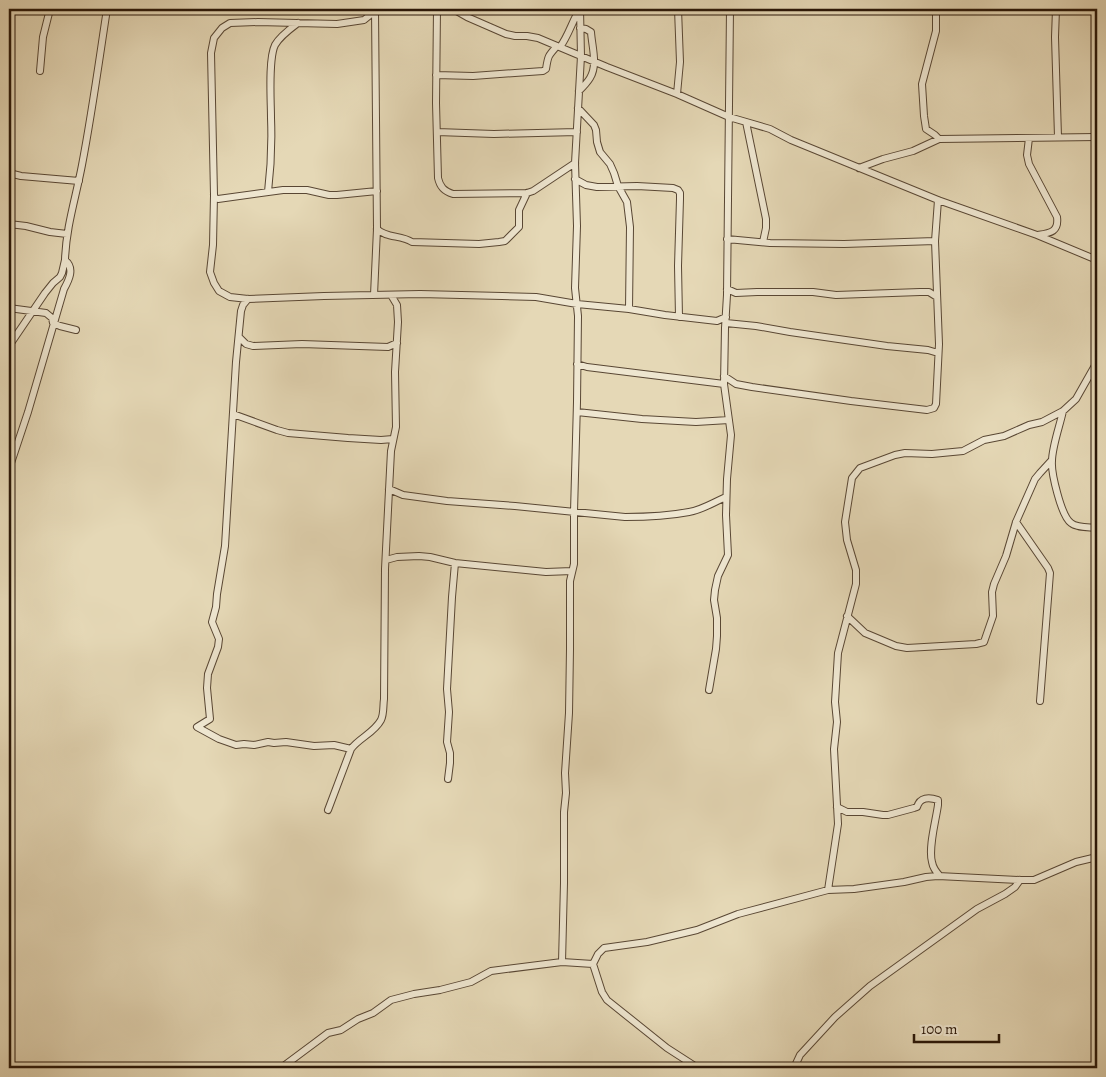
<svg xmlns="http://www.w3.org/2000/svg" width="1106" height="1077" viewBox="0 0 1106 1077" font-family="Alegreya,serif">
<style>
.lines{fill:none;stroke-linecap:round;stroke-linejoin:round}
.minor-casing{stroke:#594734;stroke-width:8}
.minor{stroke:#eee6d0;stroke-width:6}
</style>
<rect width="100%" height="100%" fill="#e5d8b6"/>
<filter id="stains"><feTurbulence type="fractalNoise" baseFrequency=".004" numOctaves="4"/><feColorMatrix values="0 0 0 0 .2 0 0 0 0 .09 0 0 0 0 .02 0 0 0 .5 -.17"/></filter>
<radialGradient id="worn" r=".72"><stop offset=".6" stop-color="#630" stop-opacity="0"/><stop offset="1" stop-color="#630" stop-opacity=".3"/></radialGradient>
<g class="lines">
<defs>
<path id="minor" d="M437,9l-1,94 2,75c2,9 6,13 15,16l74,-1 6,-2 42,-28
M453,9l14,8 39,17 9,2h12l11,2 69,29 70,27 52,23 41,12 21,11 147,60 99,35 60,25
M936,9v22l-14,53 2,32 2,13 9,6 4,4
M1056,9l-1,28 3,100
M375,11l-11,9 -27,4 -79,-2 -28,1 -8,5 -8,10 -3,15 3,142 -1,50 -3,27 4,11 5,8 11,6 18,2 76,-3 96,-2 82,2 34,1 41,7 52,5 36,6 52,6 9,-4
M560,47c9,-12 12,-26 20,-38
M40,71l3,-34 7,-28
M436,75l37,1 70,-5 3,-2c2,-13 2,-13 11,-23
M579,91c4,-4 8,-8 11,-13 8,-13 2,-31 1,-46l-5,-3 -6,-1
M677,94l3,-32 -2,-53
M578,108l16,17 2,5 1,12 3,10 10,12 4,9 4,13 9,16 3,25 -1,82
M746,122l20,97v9l-3,14
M437,132l57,2 83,-2
M1029,138l-2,17 2,9 28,53c2,15 -7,16 -19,18
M859,168l24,-9 30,-8 26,-12 158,-2
M9,173l12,3 58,5
M575,179l11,6 11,2 40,-1 36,2 5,2 2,3v6l-2,67 1,51
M268,192c3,-25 4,-49 3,-74 0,-17 -3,-59 4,-73 5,-9 15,-16 23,-22
M214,195l1,3 3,1 65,-9h24l22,5h8l40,-4
M9,224l17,2 24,6 17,2
M377,229c9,9 24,6 35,13l67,2 20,-2 6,-1 14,-14v-17l8,-17
M727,239l43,4 74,1 91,-3
M727,289l9,4 21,-1h56l23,3 84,-3h9l8,5
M374,295l3,-66 -2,-219
M248,299l-5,6 -2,6 -5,51 -11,184 -8,48 -1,13 -4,15 7,17 -1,8 -10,27 -1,14 3,31 -13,8 22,12 17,6 8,-1 10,1 14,-3 6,1 12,-1 28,4 20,-1 17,4
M9,308l37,5 6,5 1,5 7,3 16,4
M726,323l30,3 34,6 97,14 41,4 10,3
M239,337l7,7 7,2 49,-2 86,3 9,-4
M9,346l36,-53 8,-10 7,-6 2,-4 3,-13
M577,364l10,3 137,17
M724,376l12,8 16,3 99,14 76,9 7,-2 2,-4 3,-60 -4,-103 3,-41
M1063,411c-3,14 -11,36 -11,50 -1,11 9,55 19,62 6,5 18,4 26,5
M577,412l65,7 54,3 33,-2
M233,414l44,16 11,3 60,5 33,2 12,-1
M9,469l19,-57 36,-123c5,-9 11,-21 1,-29 1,-33 11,-63 17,-95 10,-52 17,-104 25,-156
M389,489l14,6 44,6 68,5 110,11c21,0 43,-1 64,-5 13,-2 25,-10 37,-15
M1016,522l32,46 2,5 -10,128
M386,560l11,-3 22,-1 11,1 25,6 91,9 26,-1
M847,616l18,17 31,13 11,2 69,-4 8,-2 9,-26 -1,-24 2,-8 12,-28 10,-34 19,-43 5,-6 11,-12
M709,690l7,-41 1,-13v-18l-3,-18 1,-10 3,-14 10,-21 -2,-40 1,-36 4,-44 -7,-51 1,-56 2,-33 3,-286
M448,779l2,-16v-10l-3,-11 2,-30 -2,-23 5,-92 3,-34
M837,807l10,5h16l20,3h5l26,-7 3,-1c3,-10 12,-10 21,-7v5c-2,15 -10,43 -6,57 1,6 4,10 8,14
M328,810l23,-61c8,-11 23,-16 30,-29 3,-6 2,-14 3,-21l1,-130 6,-118 5,-24 -1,-55 3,-50 -1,-17 -6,-10
M828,890l10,-66 -4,-75 3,-27 -2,-20 3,-49 18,-69v-14l-9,-30 -2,-18 7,-44 8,-10 35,-13 10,-2 27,1 31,-3 21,-11 20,-4 25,-11 13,-3 21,-11 13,-12 21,-37
M562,962l2,-79v-71l2,-19 -1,-20 4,-60 1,-64v-68l4,-17v-52l3,-110 1,-86 -3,-28 2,-62 -2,-63 6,-107 -1,-47
M593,964l9,28 5,8 60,48 31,20
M281,1068l47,-35 13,-3 17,-11 15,-6 18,-13 23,-6 26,-4 31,-8 20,-11 71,-9 31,2 5,-10 6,-6 43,-6 50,-12 41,-16 90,-24 26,-1 50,-7 22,-5 12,-1 82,4h14l42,-18 21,-5
M794,1068l6,-13 35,-38 35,-31 107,-77 28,-15 10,-7 5,-7"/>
</defs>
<!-- minor casing -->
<use href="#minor" class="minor-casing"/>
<!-- minor -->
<use href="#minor" class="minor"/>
</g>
<!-- margin -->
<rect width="1106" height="1077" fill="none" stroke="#e5d8b6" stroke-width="30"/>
<rect x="10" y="10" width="1086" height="1057" fill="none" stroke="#2a1708" stroke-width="2.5"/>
<rect x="15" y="15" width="1076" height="1047" fill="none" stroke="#2a1708"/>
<!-- scale -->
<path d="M914 1034v8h85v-8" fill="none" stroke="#2a1708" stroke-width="2.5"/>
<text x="921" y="1034" font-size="15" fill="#2a1708" stroke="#eee6d0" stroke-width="4" paint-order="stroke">100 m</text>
<rect width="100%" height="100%" filter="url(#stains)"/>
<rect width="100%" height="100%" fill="url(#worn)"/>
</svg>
